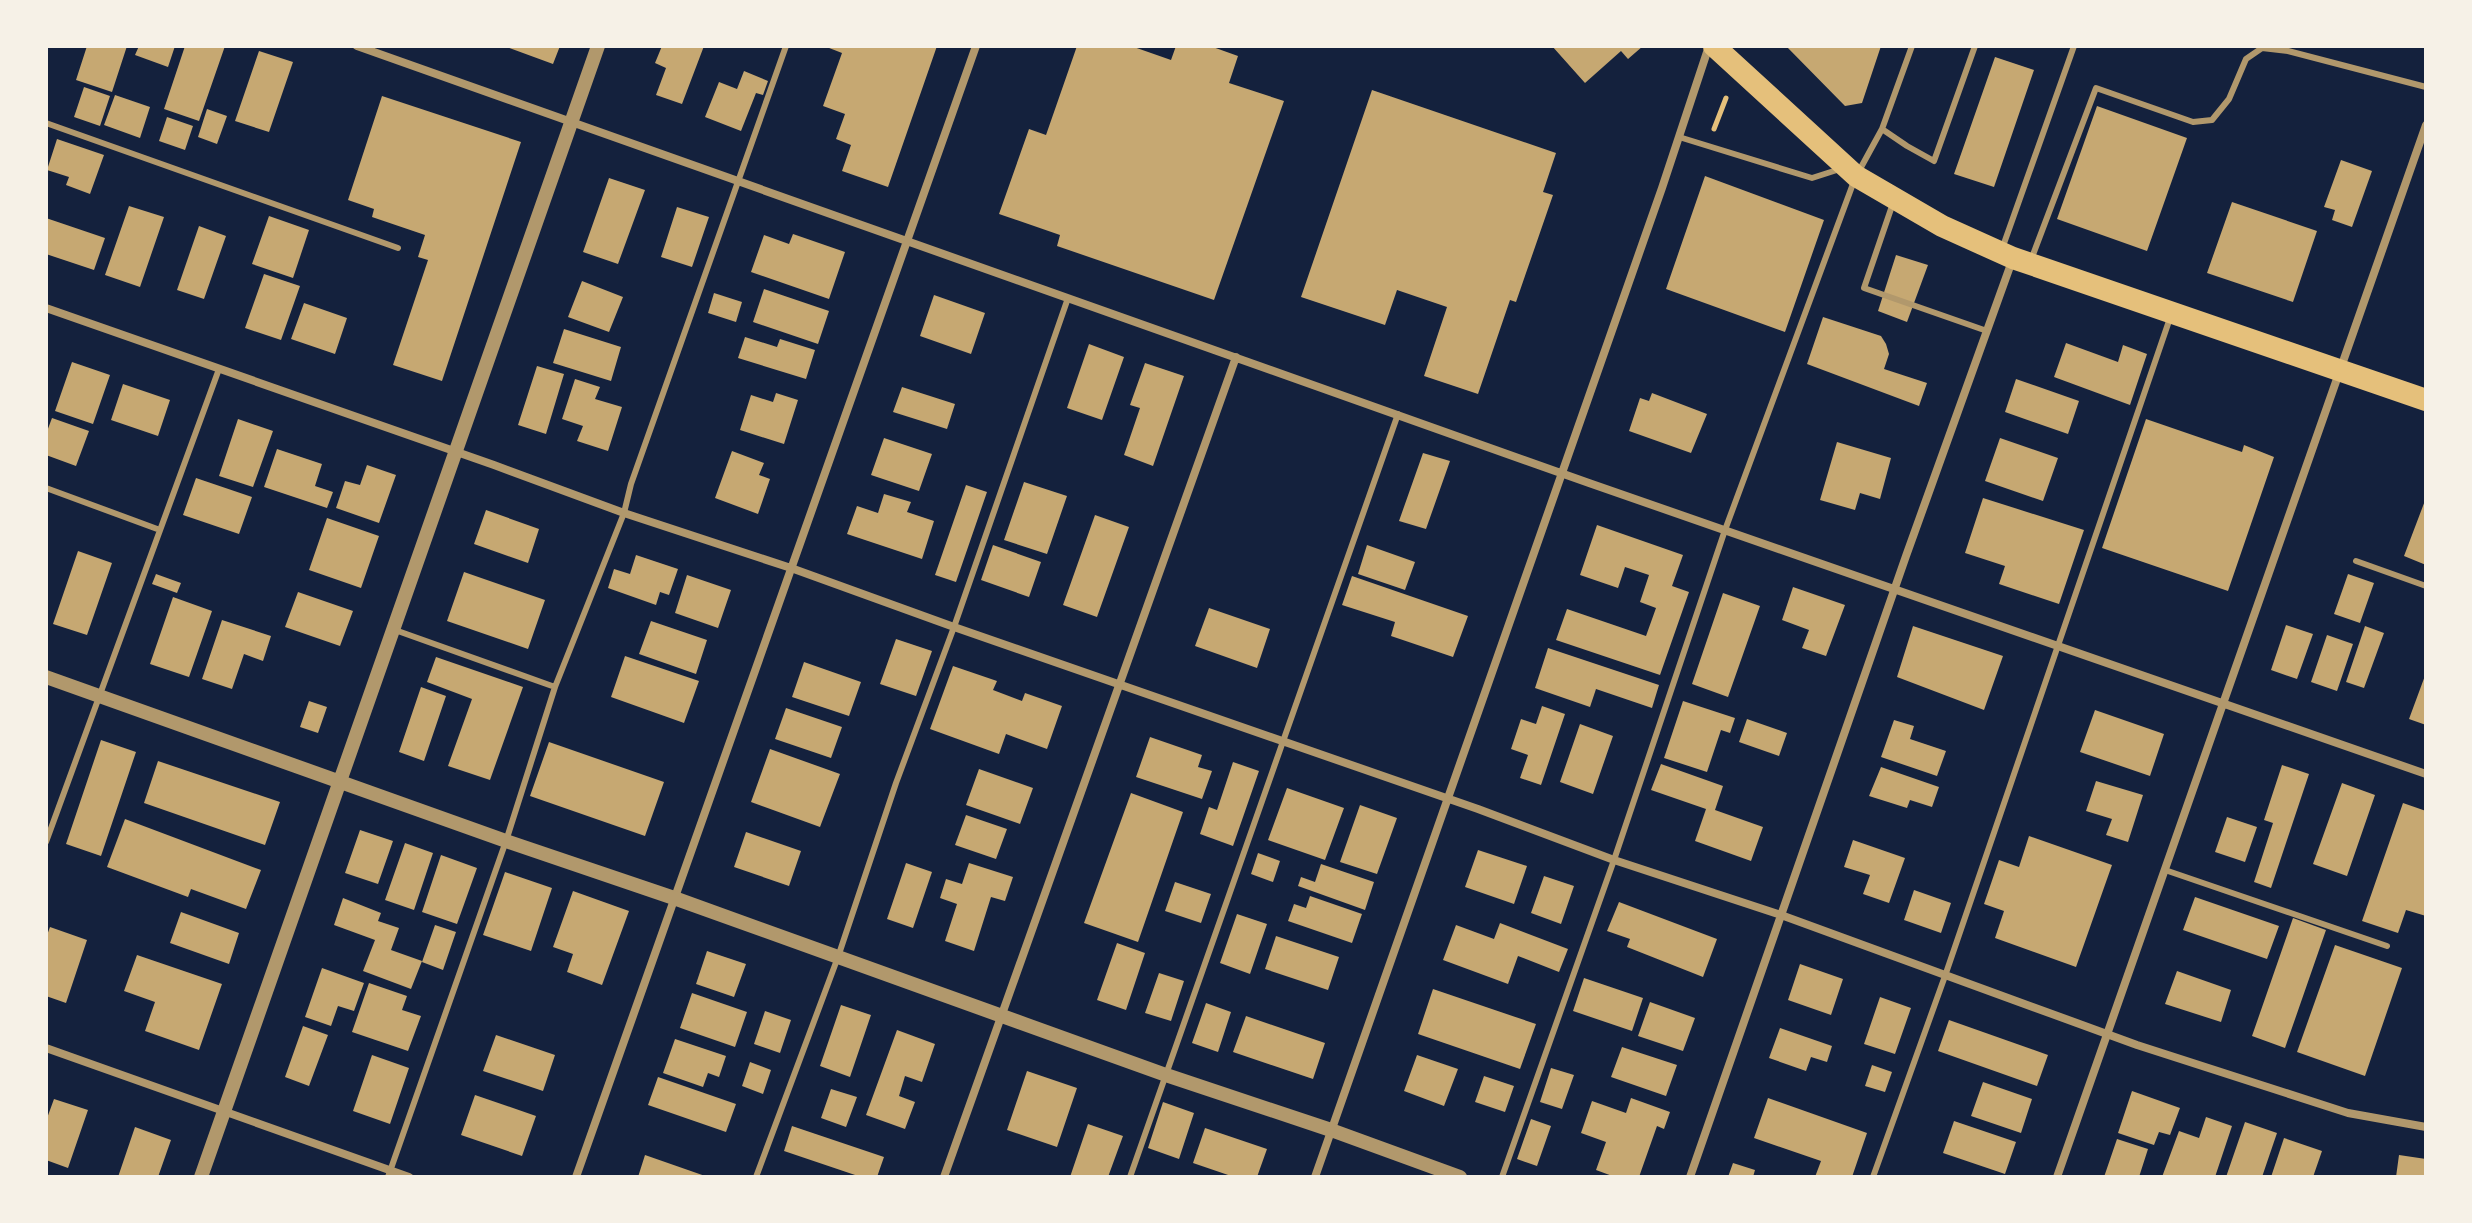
<svg xmlns="http://www.w3.org/2000/svg" width="2472" height="1223" viewBox="0 0 2472 1223" font-family="Jost,sans-serif">
<style>
.building{fill:#c6a872}
.lines{fill:none;stroke-linecap:round;stroke-linejoin:round}
.path{stroke:#e5c07b;stroke-width:5}
.service{stroke:#b1986c;stroke-width:6}
.minor{stroke:#b1986c;stroke-width:8}
.tertiary{stroke:#b1986c;stroke-width:14}
.trunk{stroke:#e5c07b;stroke-width:22}
</style>
<rect width="100%" height="100%" fill="#14213d"/>
<!-- building -->
<path class="building" d="M87,46h40l-15,46 -36,-12z
M139,46h36l-7,21 -33,-12z
M185,46h40l-26,75 -35,-12z
M504,46h56l-7,18z
M662,46h42l-22,58 -26,-9 10,-27 -11,-5z
M824,46h113l-49,141 -46,-16 9,-26 -15,-6 9,-25 -22,-8 19,-53z
M1077,46h54l40,14 5,-14h34l28,10 -9,27 55,18 -70,199 -157,-54 3,-11 -61,-21 30,-85 17,6z
M1552,46h91l-15,13 -7,-8 -36,32z
M1786,46h95l-19,57 -17,3z
M259,51l34,11 -24,70 -34,-11z
M1995,57l39,13 -40,117 -40,-13z
M744,71l24,10 -5,14 -7,-2 -15,38 -36,-14 14,-35 18,7z
M84,87l26,9 -10,30 -26,-9z
M1372,90l184,63 -13,39 10,3 -37,107 -6,-2 -32,94 -54,-18 23,-69 -50,-17 -12,35 -84,-28z
M115,95l35,12 -10,31 -36,-13z
M382,96l139,46 -79,239 -49,-16 35,-105 -10,-3 7,-22 -53,-18 2,-8 -26,-9z
M2097,106l90,32 -40,113 -90,-32z
M207,109l20,7 -10,28 -19,-7z
M167,117l26,9 -8,24 -26,-9z
M57,139l47,16 -14,39 -24,-9 3,-8 -22,-7z
M2341,160l31,11 -20,56 -20,-7 3,-10 -11,-3z
M1705,176l119,44 -39,112 -119,-43z
M609,178l36,12 -27,74 -35,-12z
M2232,202l85,29 -24,71 -86,-29z
M129,206l35,11 -24,70 -35,-12z
M677,207l32,10 -17,50 -31,-10z
M269,216l40,14 -16,48 -41,-14z
M46,218l59,20 -11,32 -48,-16z
M199,226l27,10 -22,63 -27,-9z
M793,234l52,18 -16,47 -78,-27 13,-37 25,9z
M1896,255l32,10 -21,57 -29,-11z
M264,274l36,12 -19,54 -36,-12z
M582,281l41,16 -14,35 -41,-15z
M764,289l65,22 -11,33 -65,-22z
M714,293l28,9 -6,20 -28,-9z
M934,295l51,18 -14,41 -51,-18z
M304,303l43,15 -12,36 -44,-15z
M1823,317l58,19 5,8 3,10 -5,15 43,14 -8,23 -112,-42z
M564,329l57,18 -10,34 -58,-18z
M745,337l32,10 3,-8 35,11 -9,29 -68,-21z
M2066,343l52,19 5,-17 24,9 -17,51 -76,-28z
M1089,344l35,13 -22,63 -35,-12z
M72,362l38,13 -17,49 -38,-13z
M1145,363l39,13 -31,90 -29,-11 16,-47 -10,-3z
M537,366l27,8 -18,60 -28,-9z
M575,379l25,8 -5,12 27,8 -14,44 -31,-10 6,-15 -21,-7z
M2016,379l63,22 -11,33 -63,-22z
M123,384l47,16 -12,36 -47,-16z
M902,387l53,17 -8,25 -54,-17z
M776,393l22,7 -14,44 -44,-14 11,-35 22,7z
M1652,393l55,21 -16,39 -62,-22 11,-33 9,3z
M52,418l37,13 -13,35 -30,-11v-21z
M238,419l35,12 -20,56 -34,-11z
M2146,419l96,33 2,-7 30,12 -46,134 -126,-43z
M884,438l48,16 -13,37 -48,-16z
M2000,438l58,20 -15,43 -58,-20z
M1837,442l54,16 -11,41 -20,-6 -5,17 -35,-10z
M277,449l45,15 -7,22 18,6 -6,16 -63,-21z
M732,451l32,12 -5,12 11,4 -12,35 -43,-16z
M1423,453l27,8 -24,68 -27,-8z
M367,465l29,10 -17,48 -43,-15 9,-27 15,4z
M196,478l56,19 -13,37 -56,-19z
M1024,482l43,14 -20,58 -43,-14z
M966,485l21,7 -31,90 -21,-7z
M884,494l27,8 -4,10 27,9 -12,38 -75,-25 10,-28 21,7z
M1983,498l101,32 -25,74 -60,-20 6,-18 -40,-13z
M2426,498v67l-22,-9z
M486,510l53,19 -11,34 -54,-19z
M1095,515l34,12 -32,90 -34,-12z
M327,518l52,18 -18,52 -52,-18z
M1597,525l86,30 -11,31 17,6 -29,83 -104,-35 11,-31 79,27 10,-28 -16,-6 9,-27 -24,-8 -7,21 -38,-13z
M993,545l48,17 -12,35 -48,-17z
M1367,545l48,17 -10,28 -47,-16z
M78,551l34,12 -25,72 -34,-11z
M636,555l42,14 -9,26 -9,-3 -4,13 -48,-17 6,-19 16,5z
M464,572l81,28 -17,49 -81,-28z
M156,574l25,9 -4,10 -25,-9z
M2348,574l26,9 -14,40 -26,-9z
M687,575l44,15 -13,38 -43,-15z
M1352,576l116,40 -15,41 -62,-21 4,-14 -53,-17z
M1793,587l52,18 -19,51 -24,-8 7,-18 -27,-10z
M298,592l55,19 -13,35 -55,-19z
M1723,593l37,13 -32,91 -36,-13z
M173,597l39,14 -23,66 -39,-13z
M1209,608l61,21 -13,39 -62,-22z
M222,620l49,16 -8,25 -19,-7 -12,35 -30,-10z
M651,621l56,19 -11,34 -57,-20z
M2286,625l27,9 -16,45 -26,-9z
M1913,626l90,30 -19,54 -87,-33z
M2365,626l19,7 -20,55 -18,-6z
M2327,635l26,9 -16,47 -26,-9z
M896,639l36,12 -16,45 -36,-12z
M1548,648l111,37 -7,23 -56,-19 -6,18 -55,-19z
M625,656l74,25 -15,42 -73,-26z
M436,657l87,30 -33,93 -42,-14 24,-67 -45,-17z
M804,662l57,20 -12,34 -57,-19z
M953,666l44,15 -4,9 29,11 3,-8 37,13 -15,43 -41,-15 -7,20 -69,-25z
M2426,673v52l-17,-6z
M421,687l25,9 -22,65 -25,-9z
M309,701l18,6 -9,26 -18,-6z
M1683,701l52,17 -5,15 -9,-3 -14,42 -43,-14z
M1542,706l23,8 -24,71 -21,-7 8,-23 -17,-6 10,-30 15,5z
M786,708l56,19 -11,31 -56,-19z
M2095,710l69,24 -14,42 -70,-24z
M1747,719l40,14 -8,23 -40,-14z
M1894,720l20,6 -4,13 36,12 -9,25 -56,-19z
M1580,724l33,12 -20,58 -33,-12z
M1150,737l52,18 -4,12 14,4 -10,28 -66,-22z
M101,740l35,12 -35,104 -35,-12z
M549,742l115,40 -19,54 -115,-40z
M770,749l70,25 -20,53 -69,-25z
M158,761l122,41 -15,43 -121,-42z
M1233,762l26,9 -26,75 -33,-12 9,-27 8,3z
M1661,764l62,22 -8,24 48,17 -12,34 -56,-20 11,-32 -55,-19z
M2282,765l27,9 -38,114 -17,-6 19,-59 -9,-3z
M1881,767l58,20 -7,20 -22,-7 -3,8 -38,-12z
M979,769l54,19 -13,36 -54,-19z
M2096,781l47,14 -15,47 -22,-7 6,-16 -26,-8z
M2342,783l33,12 -28,81 -34,-12z
M1287,788l57,20 -19,52 -57,-20z
M1131,793l52,19 -45,130 -54,-19z
M2403,803l23,8v105l-20,-6 -8,23 -36,-12z
M1360,805l37,13 -20,56 -37,-12z
M966,815l41,14 -11,30 -41,-14z
M2227,817l30,10 -12,35 -30,-10z
M125,819l136,51 -15,39 -55,-20 -3,8 -81,-30z
M360,830l33,11 -15,43 -33,-11z
M746,832l55,19 -12,35 -55,-19z
M2029,836l83,29 -36,102 -81,-29 9,-27 -20,-7 15,-44 20,7z
M1853,840l52,18 -16,45 -26,-9 7,-19 -26,-8z
M405,843l28,10 -19,57 -29,-10z
M1478,850l49,16 -13,38 -49,-17z
M1258,853l22,8 -7,21 -22,-8z
M441,855l36,13 -20,56 -35,-12z
M906,863l26,9 -19,56 -26,-9z
M969,863l44,14 -8,24 -14,-4 -17,54 -29,-10 12,-37 -17,-6 6,-19 16,5z
M1321,864l53,18 -9,28 -67,-24 3,-9 14,5z
M505,872l47,16 -21,63 -48,-16z
M1544,876l30,10 -13,38 -30,-11z
M1175,882l36,12 -10,29 -36,-12z
M1914,890l37,13 -10,30 -37,-13z
M573,891l56,20 -27,74 -35,-13 6,-18 -20,-7z
M1310,896l52,18 -10,29 -64,-22 6,-17 12,4z
M2195,897l84,29 -12,33 -84,-29z
M343,898l38,15 -3,8 21,7 -8,22 31,11 -11,28 -48,-18 12,-31 -41,-15z
M1619,902l98,37 -14,38 -76,-30 3,-8 -23,-8z
M181,912l58,21 -10,31 -59,-21z
M1237,914l30,10 -17,50 -30,-11z
M2293,918l33,12 -41,118 -33,-12z
M1500,923l68,26 -9,23 -41,-16 -10,28 -65,-24 13,-35 38,14z
M435,925l21,7 -13,38 -21,-8z
M50,927l37,13 -21,63 -20,-7v-58z
M1276,936l63,21 -11,33 -63,-21z
M1117,943l28,10 -19,57 -29,-10z
M2335,945l67,23 -37,108 -68,-24z
M707,951l39,13 -12,33 -38,-13z
M137,955l85,29 -23,66 -54,-19 10,-29 -31,-11z
M1800,964l43,15 -12,36 -43,-15z
M322,968l42,15 -10,28 -16,-5 -7,20 -26,-9z
M2177,971l54,19 -10,32 -56,-18z
M1159,973l25,8 -13,40 -26,-8z
M1584,978l59,20 -11,33 -59,-20z
M369,983l38,13 -5,14 19,6 -13,35 -56,-19z
M1433,989l103,35 -16,45 -102,-35z
M692,993l55,19 -12,35 -55,-19z
M1880,997l31,11 -16,46 -31,-10z
M1650,1002l45,16 -12,33 -45,-15z
M1206,1003l25,9 -13,40 -26,-9z
M841,1005l30,10 -21,62 -30,-11z
M765,1011l26,9 -11,33 -26,-9z
M1246,1016l79,27 -12,36 -80,-27z
M1949,1020l99,35 -11,31 -99,-35z
M303,1026l25,9 -19,51 -24,-9z
M1780,1028l52,18 -5,16 -16,-5 -5,14 -37,-13z
M897,1030l38,14 -13,38 -17,-6 -6,20 16,6 -10,27 -39,-14z
M496,1035l59,20 -12,36 -60,-20z
M675,1039l51,17 -7,21 -11,-4 -5,14 -40,-14z
M1622,1047l55,18 -11,31 -55,-19z
M372,1055l37,13 -19,56 -37,-13z
M1417,1055l41,14 -14,37 -40,-15z
M750,1062l21,8 -8,24 -21,-8z
M1872,1065l20,7 -7,20 -20,-6z
M1551,1068l23,7 -12,34 -22,-7z
M1027,1071l50,17 -20,59 -50,-17z
M1484,1076l30,10 -9,26 -30,-10z
M658,1077l78,27 -10,28 -78,-27z
M1983,1082l49,17 -11,34 -50,-17z
M831,1089l26,8 -11,30 -25,-9z
M2132,1091l48,17 -10,27 -11,-3 -5,13 -36,-12z
M475,1095l61,21 -14,40 -61,-21z
M1631,1098l39,14 -6,17 -7,-3 -18,51h-24l-19,-7 10,-28 -25,-9 11,-32 34,12z
M1768,1098l99,35 -15,44h-37l6,-16 -67,-23z
M54,1099l34,11 -20,58 -22,-8v-39z
M1163,1102l31,11 -15,46 -31,-11z
M2206,1117l26,9 -17,51h-53l17,-46 20,7z
M1531,1119l20,7 -14,40 -20,-7z
M1954,1121l62,21 -11,32 -62,-21z
M2245,1122l32,11 -15,44h-36z
M1088,1124l35,12 -15,41h-38z
M792,1126l92,31 -7,20h-16l-77,-26z
M135,1127l36,13 -13,37h-40z
M1205,1128l62,21 -10,28h-23l-41,-14z
M2284,1138l38,13 -9,26h-42z
M2117,1139l31,10 -9,28h-35z
M645,1155l63,22h-70z
M2399,1155l27,4v18h-30z
M1733,1163l22,7 -2,7h-25z"/>
<g class="lines">
<!-- path -->
<path class="path" d="M1714,129l12,-31"/>
<!-- service -->
<path class="service" d="M46,123l352,125
M1882,129l25,17 27,15 41,-115
M1679,137l133,41 28,-9
M1859,171l23,-42 30,-83
M1893,203l-29,85 123,43
M2002,249l72,-203
M2031,260l65,-172 97,34 19,-2 17,-21 17,-40 16,-11 26,3 138,36
M46,488l114,42
M2356,561l70,25
M395,630l160,57
M46,842l173,-473
M2165,870l222,76
M388,1177l118,-336 49,-154 69,-174 7,-29 155,-438
M756,1177l82,-220 58,-174 58,-156 114,-329
M1130,1177l268,-763
M1502,1177l112,-317 111,-330 129,-349
M1873,1177l72,-201 225,-658"/>
<!-- minor -->
<path class="minor" d="M357,46l1232,437 837,291
M46,308l448,157 130,48 167,55 163,59 524,182 136,51 167,55 356,130 211,68 78,14
M46,1048l363,129
M576,1177l400,-1131
M944,1177l292,-820
M1315,1177l347,-989 47,-142
M1690,1177l216,-621 106,-295
M2057,1177l369,-1052"/>
<!-- tertiary -->
<path class="tertiary" d="M46,677l460,164 168,57 492,177 165,55 129,47
M201,1177l397,-1131"/>
<!-- trunk -->
<path class="trunk" d="M1714,46l142,130 86,50 71,32 413,142"/>
</g>
<!-- border -->
<rect width="2472" height="1223" fill="none" stroke="#f6f1e7" stroke-width="96"/>
</svg>
